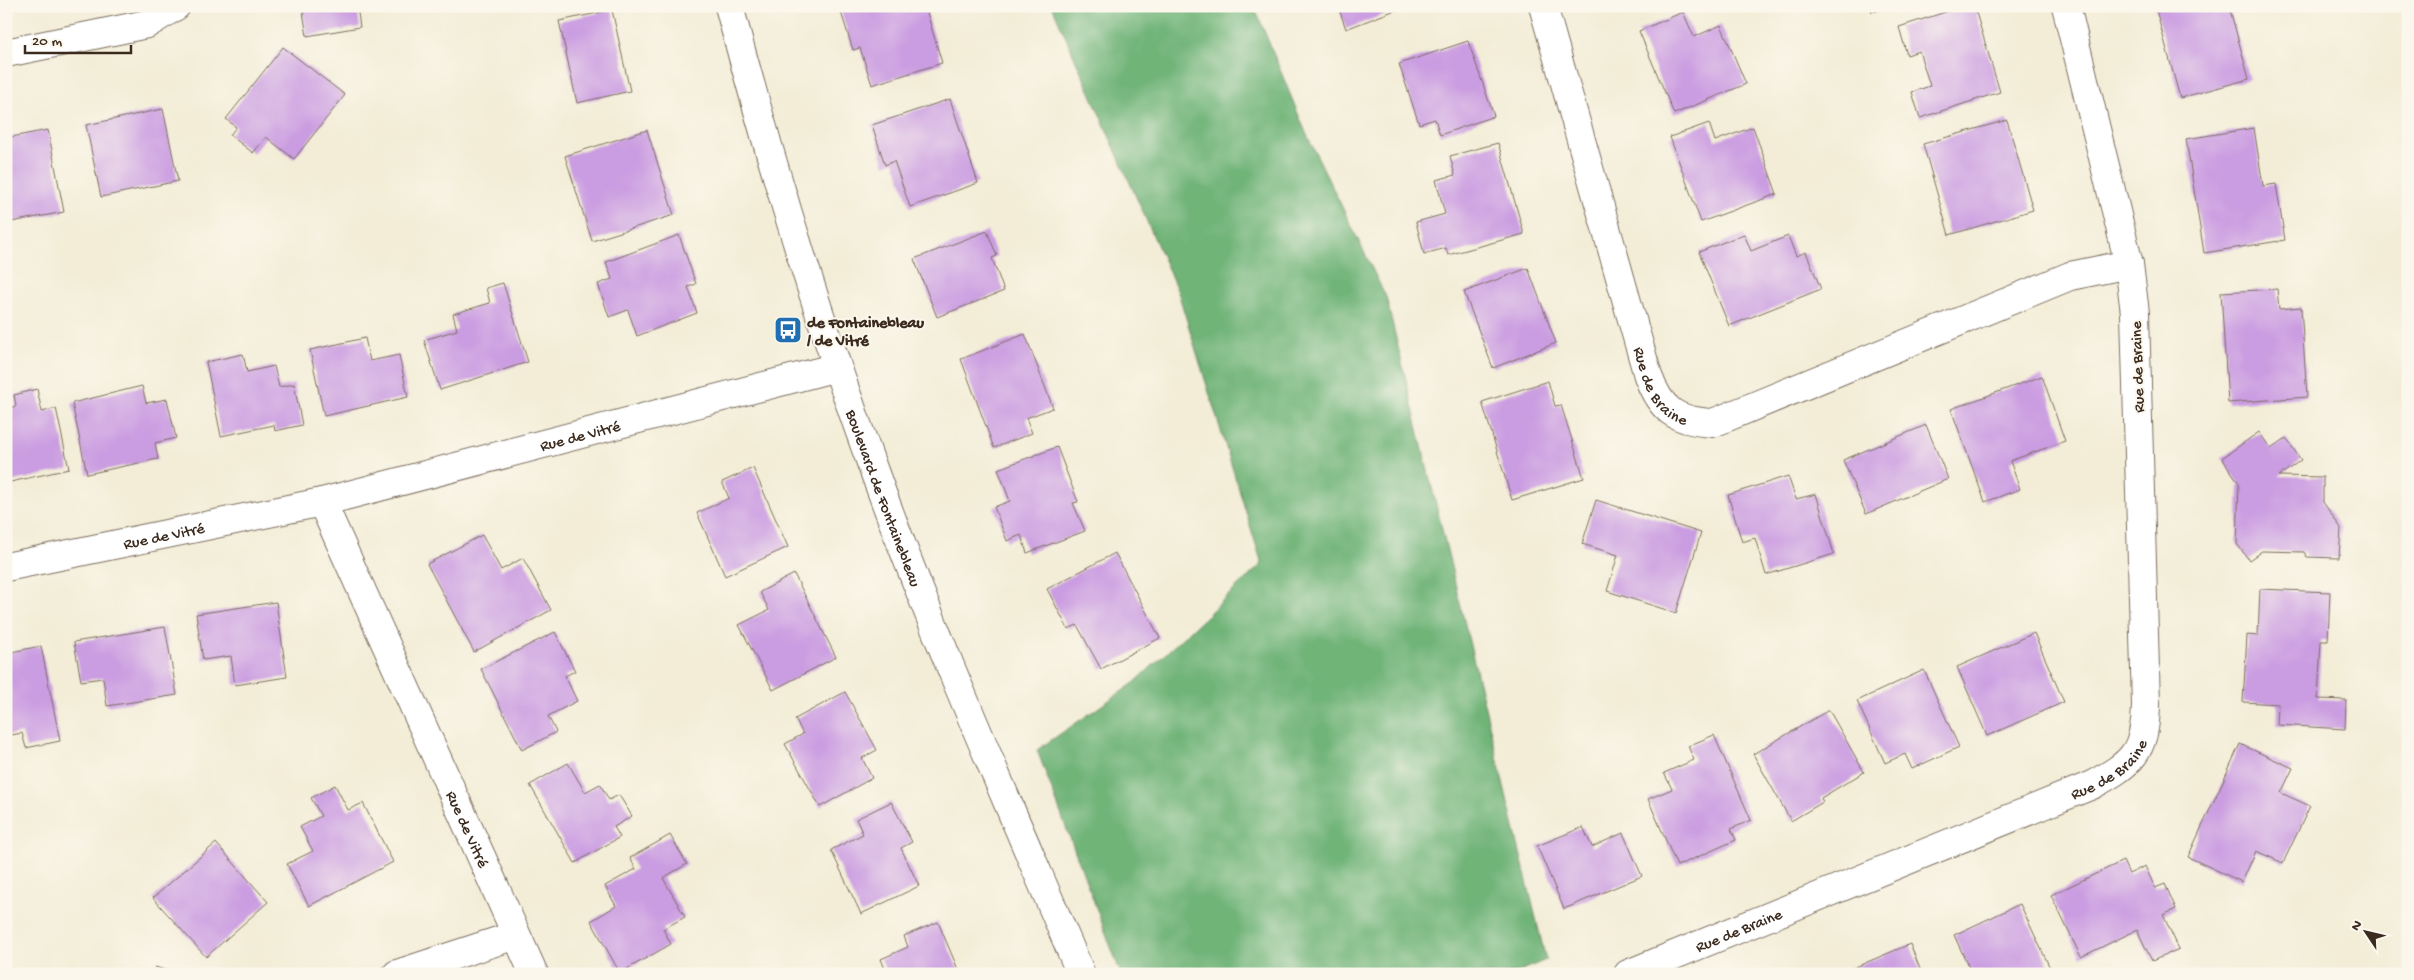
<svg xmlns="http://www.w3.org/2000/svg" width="2414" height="980" viewBox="0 0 2414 980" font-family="'Gochi Hand',sans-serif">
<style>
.forest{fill:#70b478;stroke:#566f4b}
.building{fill:#ca9ce1}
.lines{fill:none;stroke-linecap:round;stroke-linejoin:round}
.street-casing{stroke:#7b6e5f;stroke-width:30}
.secondary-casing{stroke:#7b6e5f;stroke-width:30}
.street{stroke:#fff;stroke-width:28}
.secondary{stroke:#fff;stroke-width:28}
.labels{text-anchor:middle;stroke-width:4;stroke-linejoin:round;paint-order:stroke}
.poi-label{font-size:16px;font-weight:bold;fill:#3b2a1e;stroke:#fbf7ec;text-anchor:start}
.street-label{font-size:16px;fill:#3b2a1e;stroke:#fbf7ec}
</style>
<rect width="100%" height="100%" fill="#fbf7ec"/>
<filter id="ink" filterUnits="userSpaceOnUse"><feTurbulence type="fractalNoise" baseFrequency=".02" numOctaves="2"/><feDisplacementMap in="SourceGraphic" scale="10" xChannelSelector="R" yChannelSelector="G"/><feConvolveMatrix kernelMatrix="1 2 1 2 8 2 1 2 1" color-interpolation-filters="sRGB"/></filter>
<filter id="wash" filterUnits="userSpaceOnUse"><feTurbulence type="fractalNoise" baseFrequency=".0096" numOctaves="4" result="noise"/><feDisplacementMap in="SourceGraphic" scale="20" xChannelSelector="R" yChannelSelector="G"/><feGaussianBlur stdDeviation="1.12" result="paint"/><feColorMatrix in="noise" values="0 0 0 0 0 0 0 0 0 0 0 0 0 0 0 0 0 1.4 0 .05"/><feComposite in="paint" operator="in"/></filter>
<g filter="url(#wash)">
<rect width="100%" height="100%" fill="#f3edd7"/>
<!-- forest -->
<path class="forest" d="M1052,6h202l52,127 80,164 160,663 -33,14h-392l-84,-224 97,-67 128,-119 -84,-272z"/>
<g id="blocks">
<!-- building -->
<path class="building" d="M302,6h55l3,21 -53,9z
M839,6h86l17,57 -70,22 -12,-37 -7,2z
M1338,6h68l-60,23z
M1870,6h21v1l-19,5z
M1964,6h10l26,86 -80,26 -8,-26 18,-6 -11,-35 -12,4 -8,-28z
M2155,6h74l20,73 -69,19z
M612,10l18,81 -53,12 -18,-82z
M1683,12l11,25 27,-12 25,59 -72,30 -35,-83z
M1468,41l26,75 -54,19 -5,-16 -16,5 -20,-60z
M283,47l62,48 -51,64 -28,-22 -13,16 -23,-18 6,-8 -10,-8z
M950,99l28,84 -68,24 -16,-46 -9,4 -13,-40z
M163,109l15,72 -77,16 -15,-72z
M2007,120l26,90 -84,25 -26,-91z
M1709,123l6,18 38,-14 24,67 -76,28 -31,-85z
M2254,128l9,58 13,-2 9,56 -81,13 -18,-114z
M48,130l16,82 -58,11v-85z
M647,130l27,85 -82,26 -27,-85z
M1498,143l26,91 -76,21 -2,-7 -22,6 -8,-32 29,-8 -9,-34 19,-5 -5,-19z
M987,231l10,25 -5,2 12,33 -67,26 -23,-58z
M1744,234l7,17 37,-15 8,20 10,-4 15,37 -92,37 -30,-74z
M679,235l17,49 -8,3 9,26 -60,23 -9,-26 -19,7 -11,-33 14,-5 -6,-17z
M1528,268l28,75 -63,25 -29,-76z
M503,283l25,79 -88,28 -16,-50 33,-10 -4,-16 37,-11 -4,-15z
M2277,289l2,20 22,-2 6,90 -79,6 -7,-111z
M1025,334l28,74 -27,10 6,15 -38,15 -33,-89z
M365,338l5,23 29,-6 9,42 -84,19 -14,-66z
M243,354l4,18 27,-6 5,21 15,-3 8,41 -27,6 -1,-6 -53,11 -15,-74z
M2042,376l23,65 -55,20 10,28 -35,13 -34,-93z
M1548,381l7,25 6,-1 23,73 -72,22 -30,-98z
M142,386l4,17 21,-4 9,39 -21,5 3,16 -71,15 -15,-71z
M37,389l5,23 14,-4 13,61 -63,14v-74l10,-3 -2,-11z
M1926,425l22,54 -82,35 -23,-54z
M2259,432l12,17 15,-11 15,22 -22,16 44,1v25l18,26 -2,30 -32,-1 -3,-5 -42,-1 -13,9 -12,-16 2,-61 -17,-25z
M1057,447l21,55 -5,1 12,28 -58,22 -6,-18 -14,6 -13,-34 16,-6 -12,-32z
M753,468l35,79 -63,29 -28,-63 32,-15 -7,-16z
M1788,476l8,23 20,-5 18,60 -68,21 -11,-37 -13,4 -14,-47z
M1596,500l105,33 -25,80 -69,-22 11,-36 -36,-11z
M482,535l19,35 22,-12 28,52 -77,42 -47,-88z
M1115,553l45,85 -59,31 -24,-44 -9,4 -21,-40z
M794,574l42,83 -63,33 -34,-65 30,-15 -9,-18z
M2260,589l70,3 -2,49h-7l-3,58 28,1 -1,29 -68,-4 1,-21 -35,-2 4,-67 11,1z
M276,602l11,75 -52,8 -4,-29 -28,4 -7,-46z
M165,627l12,68 -70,11 -4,-28 -22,3 -7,-39z
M555,632l20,39 -10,5 12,25 -29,15 8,16 -34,18 -41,-81z
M2034,633l30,69 -77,34 -30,-69z
M41,646l19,95 -34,7 -4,-15 -16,3v-83z
M1924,670l35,77 -47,22 -7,-15 -20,9 -28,-62z
M845,692l32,58 -15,8 10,20 -52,29 -35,-63 18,-10 -8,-15z
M1829,710l35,62 -43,26 2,4 -32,19 -38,-67z
M1714,735l37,85 -20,9 5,11 -59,26 -29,-67 24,-10 -8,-16 30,-13 -6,-14z
M2240,744l53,24 -12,25 29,13 -27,57 -27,-12 -14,31 -54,-25z
M568,763l17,29 15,-8 9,16 10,-5 13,21 -18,11 6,10 -45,26 -45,-78z
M335,785l13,25 15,-7 30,59 -84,44 -22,-42 26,-13 -13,-24 21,-11 -10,-18z
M891,802l21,40 -11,6 18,38 -58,28 -30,-64 32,-16 -7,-15z
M1583,827l9,20 31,-14 19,43 -78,33 -27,-63z
M670,835l17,29 -24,14 22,39 -22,12 8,15 -51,29 -29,-52 25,-15 -11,-20 31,-17 -6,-11z
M216,843l52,59 -62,55 -53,-59z
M2123,861l6,13 16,-8 10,22 10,-4 11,25 -13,6 16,34 -27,12 -15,-31 -56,27 -30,-62z
M2020,904l31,66 -9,4h-70l-18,-39z
M938,922l22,52h-73l-6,-15 27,-12 -4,-11z
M1910,944l12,30h-83z
M155,967l20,6v1h-22z"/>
</g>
</g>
<g filter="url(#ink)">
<use href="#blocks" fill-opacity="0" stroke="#7b6e5f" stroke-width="1"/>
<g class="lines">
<defs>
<g id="street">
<path id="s1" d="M1543,6l105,370c13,35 28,45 65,47l357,-147 59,-12"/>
<path d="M6,53l141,-29 29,-18"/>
<path id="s2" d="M322,502l212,472"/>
<path id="s3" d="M6,567l316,-65 515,-135"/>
<path d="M397,974l119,-39"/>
<path id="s4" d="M1628,974l464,-189c40,-22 53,-32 54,-80l-11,-392 -6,-49 -63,-258"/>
</g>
<g id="secondary">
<path id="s5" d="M729,6c42,157 89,313 145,465 62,170 136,336 207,503"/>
</g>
</defs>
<!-- street casing -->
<use href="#street" class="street-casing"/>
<!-- secondary casing -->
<use href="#secondary" class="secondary-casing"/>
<!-- street -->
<use href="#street" class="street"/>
<!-- secondary -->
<use href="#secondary" class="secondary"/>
</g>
</g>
<!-- icons -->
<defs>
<symbol id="bus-square" viewBox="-11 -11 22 22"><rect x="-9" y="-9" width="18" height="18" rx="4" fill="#1f6fb2" stroke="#fbf7ec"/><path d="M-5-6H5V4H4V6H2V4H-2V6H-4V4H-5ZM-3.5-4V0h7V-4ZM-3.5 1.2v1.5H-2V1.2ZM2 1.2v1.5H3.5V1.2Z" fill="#fff"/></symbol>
</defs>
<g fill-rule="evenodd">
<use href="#bus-square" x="772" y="314" width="32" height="32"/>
</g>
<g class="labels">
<!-- poi labels -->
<g class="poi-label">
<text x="807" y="327">de Fontainebleau<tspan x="807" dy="18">/ de Vitré</tspan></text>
</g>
<!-- street labels -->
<g class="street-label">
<text transform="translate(2136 367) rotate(-92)" y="6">Rue de Braine</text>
<text dy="6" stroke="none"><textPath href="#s1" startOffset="400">Rue de Braine</textPath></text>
<text dy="6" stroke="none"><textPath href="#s3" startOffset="589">Rue de Vitré</textPath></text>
<text dy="6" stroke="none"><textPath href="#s5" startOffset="516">Boulevard de Fontainebleau</textPath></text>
<text dy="6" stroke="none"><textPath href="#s3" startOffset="161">Rue de Vitré</textPath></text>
<text dy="6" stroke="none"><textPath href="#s4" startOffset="524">Rue de Braine</textPath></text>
<text dy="6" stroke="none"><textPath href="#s2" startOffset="358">Rue de Vitré</textPath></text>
<text dy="6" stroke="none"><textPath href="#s4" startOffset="119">Rue de Braine</textPath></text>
</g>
</g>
<!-- margin -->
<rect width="2414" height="980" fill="none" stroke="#fbf7ec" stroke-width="25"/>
<!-- north arrow -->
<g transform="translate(2366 932) rotate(305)" stroke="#fbf7ec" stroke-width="4" paint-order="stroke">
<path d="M0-4L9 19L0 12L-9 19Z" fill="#3b2a1e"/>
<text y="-8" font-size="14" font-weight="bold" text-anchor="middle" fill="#3b2a1e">N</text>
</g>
<!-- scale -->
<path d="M25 45v8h106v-8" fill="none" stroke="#3b2a1e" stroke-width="2.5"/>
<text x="32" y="45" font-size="15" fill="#3b2a1e" stroke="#fbf7ec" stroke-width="4" paint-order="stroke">20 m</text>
</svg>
